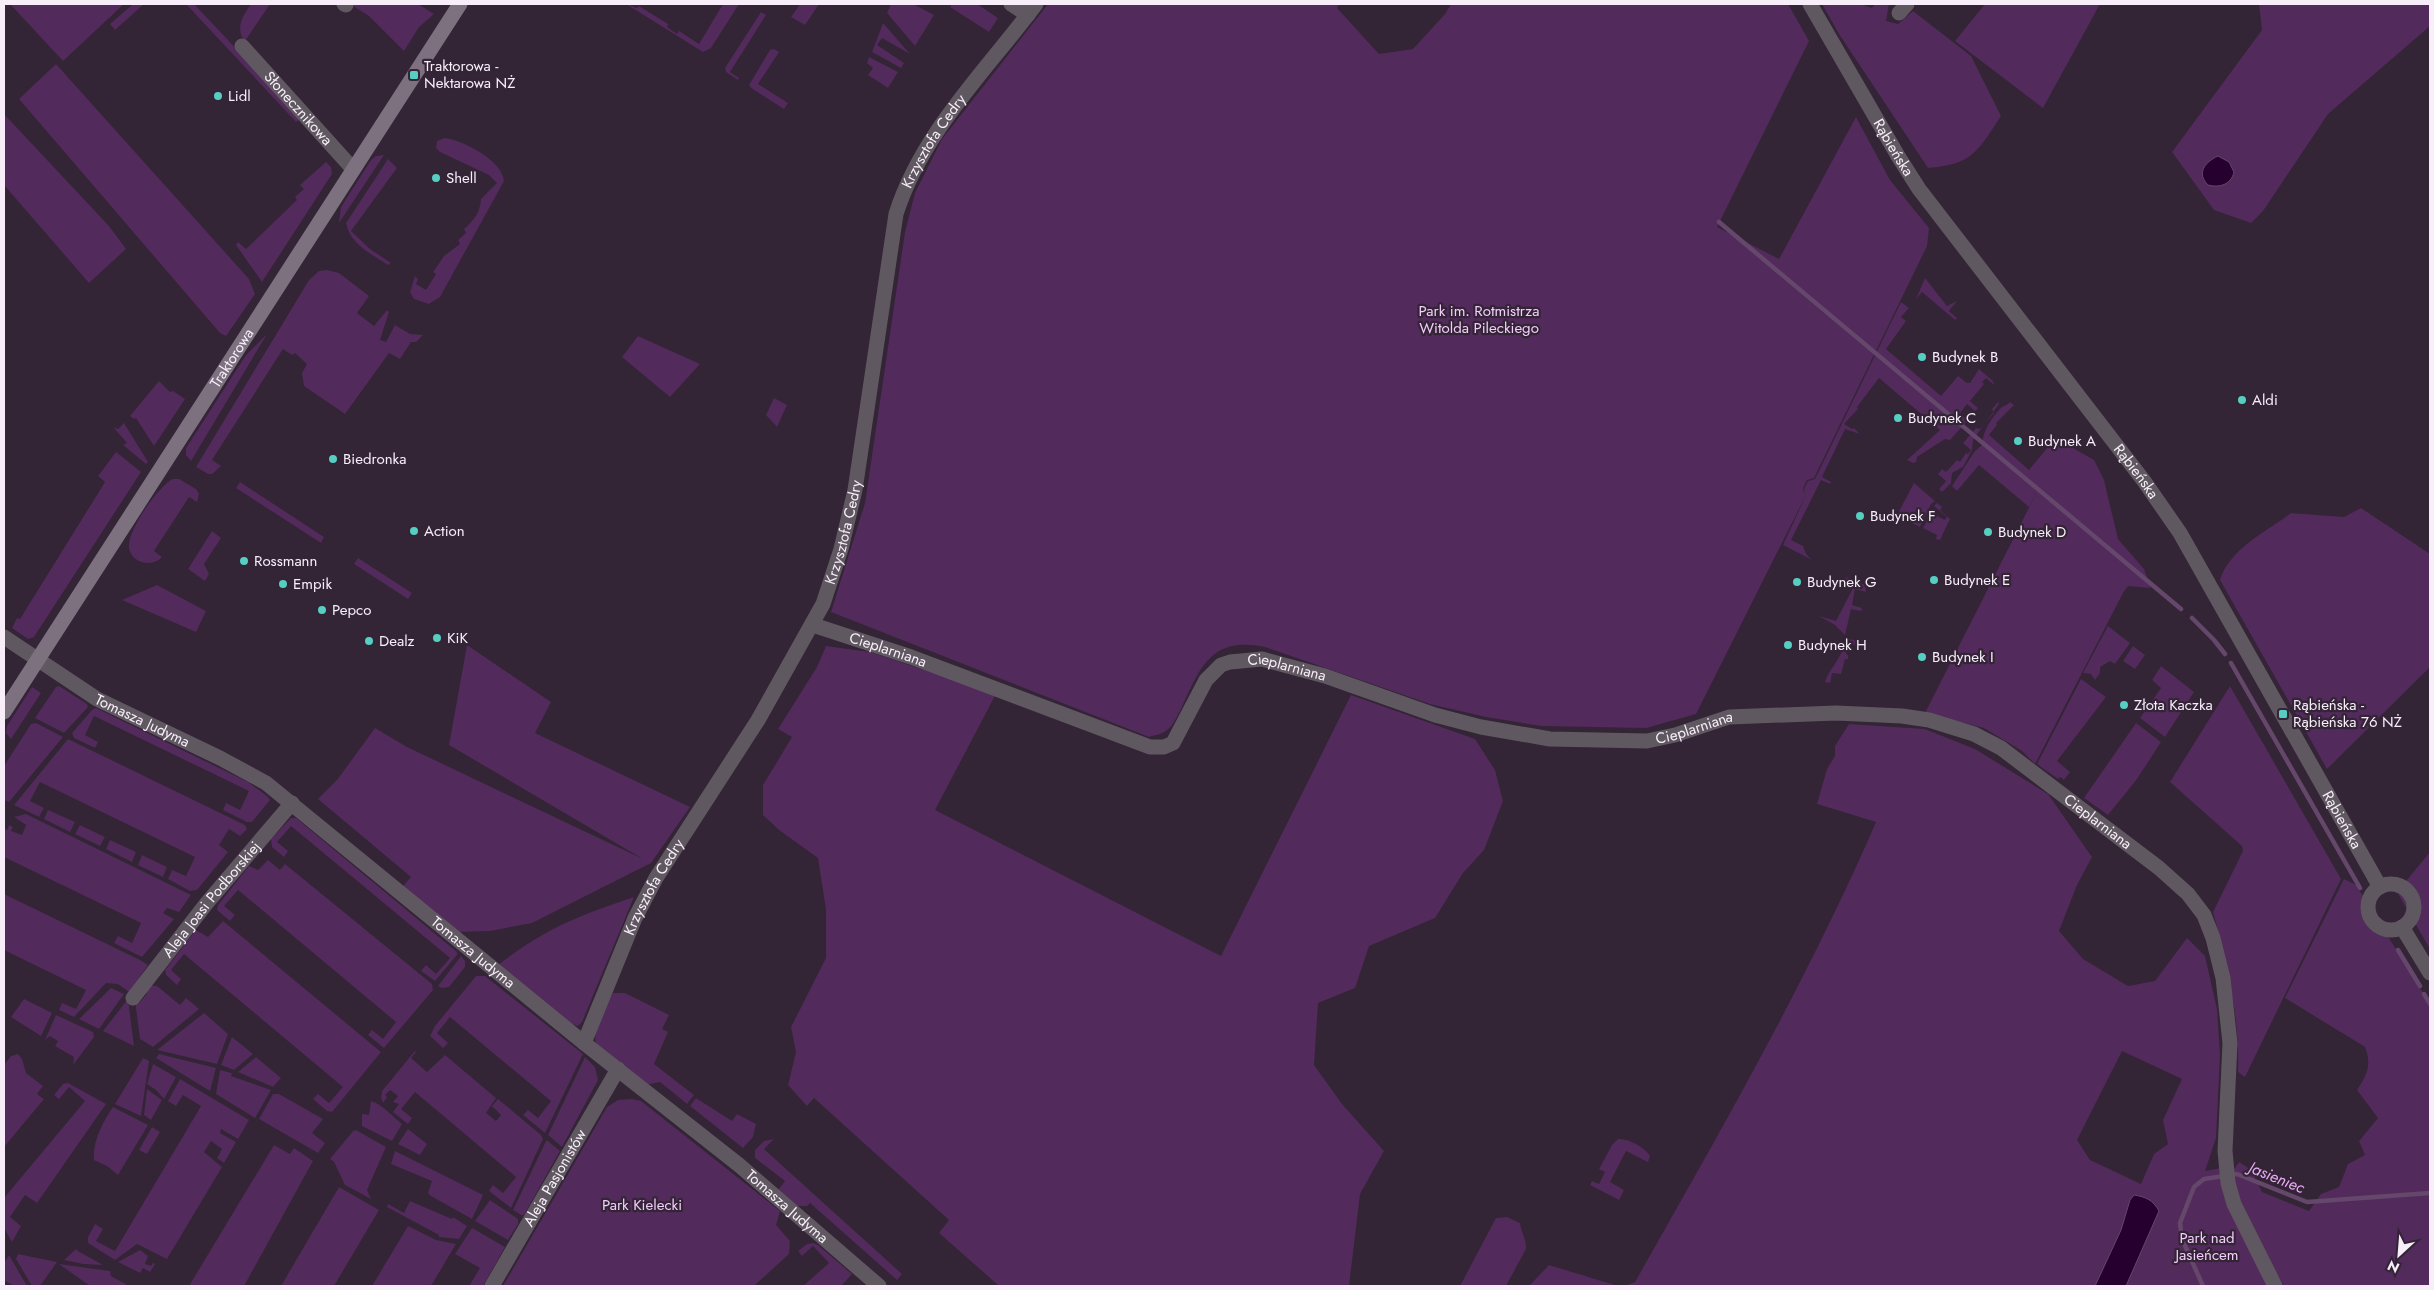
<svg xmlns="http://www.w3.org/2000/svg" width="2434" height="1290" viewBox="0 0 2434 1290" font-family="Jost,sans-serif">
<style>
.green{fill:#522a5b;fill-rule:evenodd}
.water{fill:#26002e;stroke:#65476b}
.lines{fill:none;stroke-linecap:round;stroke-linejoin:round}
.stream{stroke:#65476b;stroke-width:4.5}
.minor{stroke:#605861;stroke-width:15}
.tertiary{stroke:#605861;stroke-width:15}
.secondary{stroke:#7d7180;stroke-width:15}
.poi-dot{fill:#57cec2;stroke:#332436;stroke-width:2}
.labels{text-anchor:middle;stroke-width:4.5;stroke-linejoin:round;paint-order:stroke}
.poi-label{font-size:15px;fill:#f8eefa;stroke:#332436;text-anchor:start}
.street-label{font-size:15px;fill:#f8eefa;stroke:#332436}
.park-label{font-size:15px;fill:#f4cdfc;stroke:#332436}
.water-label{font-size:16px;font-style:italic;fill:#ecacfb;stroke:#332436}
</style>
<rect width="100%" height="100%" fill="#332436"/>
<!-- green -->
<path class="green" d="M10,4h114l-61,57z
M133,4h11l-29,26 -5,-6z
M186,4h8l99,105 6,11 -3,2z
M251,4h19l-25,37c-11,-12 -1,-27 6,-37z
M350,4h68l16,10 -15,13 -15,24 -35,-35z
M626,4l11,4 2,-2 29,18 -1,3 10,7 2,-3 20,13 24,-40h16l-28,44 -8,4z
M800,4h19l-14,21 -14,-8z
M891,4h22l21,11 -19,31 -28,-33z
M952,4h25l21,14 -9,14 -39,-25z
M1048,4h291l-2,4 42,46 34,-5 32,-35 6,-10h337l21,37 -92,186 62,32 77,-142 34,63 39,48 -2,18 -113,232 -7,2 -4,9 2,5 -1,-5 4,-8 7,-2 86,-177 8,6 -8,9 5,4 -20,28 55,47 17,-20 9,7h3l9,-14 14,12 1,4 -8,-7 -4,4 2,2 -14,17 8,7 -3,3 -8,-7 -7,9 8,7 -18,20 -5,-1 -28,18 -1,5 -3,1 -6,-3 33,-30 -61,-52 -22,29 1,2 -14,15 8,5 2,-1 6,6 -15,-5 -23,48 9,5 -1,2 -9,-4 -30,60 12,6 3,8 6,6 -29,-15 23,-50 -110,219 -50,14 -105,-2 -55,-9 -56,-13 -165,-57c-55,-11 -65,21 -85,64 -4,7 -8,17 -16,21 -4,3 -10,3 -15,5l-318,-125 34,-109 40,-271 10,-39 27,-54z
M1822,4h38l12,4 3,-4h14l-3,17 12,3 15,-13 58,45 30,60c-23,35 -29,49 -73,52l-89,-134z
M1985,4h115l-57,104 -88,-67z
M2259,4h171v22l-102,88 -65,97 -12,12 -37,-13 -42,-58 90,-122z
M761,12l5,3 -36,57 9,6 -1,2 -12,-8 -1,-4z
M883,23l27,31 -28,-16 -5,7 27,18 -3,5 -29,-16z
M774,49l5,3 -21,32 30,19 -4,6 -33,-21 -2,-3 21,-35z
M869,57l29,15 -10,16 -20,-13 5,-7 -6,-5z
M56,64l193,215 6,15 -29,42 -6,-3 -201,-234z
M4,114l105,112 17,23 -37,34 -85,-98z
M445,138c19,3 57,22 59,43l-64,116 -11,7 -15,-5 -4,-7 5,-16 3,3 -2,5 10,6 10,-16 -3,-2 11,-16 16,-12 -2,-4 8,-7 -2,-4c10,-9 16,-16 17,-30l16,-16 -8,-8 -49,-23 -4,-4 1,-7z
M384,155l-45,68 2,-16 30,-47 5,-4z
M388,159l9,9 -46,63 19,18 21,14 -3,2c-17,-11 -38,-21 -42,-42z
M326,162l5,5 1,7 -70,108 -26,-37 2,-3 8,7 51,-49 -2,-3 9,-8 -4,-4z
M327,270l12,3 30,23 -12,17 17,13 13,-16 2,2 -9,28 6,2 9,-17 15,9 13,1 -7,7h-5l-11,17 -11,-6 -44,61 -41,-28 -2,-13 5,-9 -12,-11 -3,2 -9,-6 -71,111 9,6 -9,8h-4l-12,-7 113,-187 10,-9z
M1925,278l22,28 10,-5 -8,10 8,7 -2,2 -33,-28 -6,7z
M267,334l-76,127 -5,-6v-7l60,-93z
M638,336l62,28 -30,33 -48,-40z
M159,381l11,11 3,-1 12,8 -31,47 -18,-28 -2,1 -4,-3z
M774,398l13,7 -10,22 -11,-12z
M1998,402l1,2 -26,36 -1,10 -9,17 -11,6 -1,10 -9,9 -3,-3 7,-8 -8,-7 4,-5 4,3 11,-12 3,2 6,-9 2,1 3,-4 -8,-7 13,-15 4,1 14,-16 -2,-4z
M2010,402l4,3 -18,18 1,2 -8,10 40,35 19,-23 -1,-2 6,-7 8,8 12,2 21,12 10,20 14,59 26,30 7,19 -23,-2 -5,7 -88,171 -13,-13 -38,-23 -59,-15 116,-229 -12,23 -50,-42 -22,26 -5,-5 23,-35 8,-7c-2,-10 9,-27 17,-35 3,-4 7,-3 10,-7z
M124,423l24,39 -2,2 -23,-19 4,-2 -14,-16 5,2z
M116,452l25,20 -107,165 -6,2 -16,-11 5,-10 3,1 85,-137 -7,-6z
M173,479h6l17,10 3,5 -2,8 -8,-5 -35,54 8,6c-10,11 -31,6 -33,-9 -3,-16 30,-63 44,-69z
M240,482l84,55 -3,6 -85,-55z
M1914,483l21,18 -4,3 -11,23 -19,-9 -2,3 -4,-2z
M1937,503l5,4 -2,3 10,9 -10,21 -4,-1 1,-4 -14,-7 8,-15 14,7 2,-3 -13,-11z
M2361,508l69,46v113l-103,102 -107,-189c9,-31 46,-48 71,-67l53,4z
M212,531l9,7 -17,26 5,10 -4,7 -17,-12z
M358,558l54,35 -4,6 -54,-35z
M1847,577l18,8 1,7 -11,-3 -3,16 10,3 -1,3 -10,-2 -6,26 -10,-10 -16,-9 17,5 19,-37 -10,-5z
M157,585l49,26 -10,21 -74,-32z
M2108,626l22,17 -15,21 -5,-3 -10,6v6l-5,7 -4,-6 -8,-1z
M1849,639l8,2 2,5 -11,-3 -2,11 2,1v4h-3l-4,15 -9,-1 -2,10 -5,-1c5,-15 18,-25 20,-41z
M467,645l84,57 -16,31 155,74 -39,56 -119,60 -42,8 -34,1 -53,-46 8,-9 -93,-78 19,-19 38,-52 32,19 236,112 -194,-114z
M826,646l44,6 126,42 -61,116 286,146 130,-261 124,44 20,31 8,31 -19,49 -21,23 -28,45 -66,28 -14,42 -37,15 -4,62 28,39 42,47 -24,43 -11,92h-350l-60,-53 10,-13 -135,-122 -7,8 -19,-21 8,-33 -5,-25 35,-69v-48l-8,-52 -39,-28 -16,-15v-30l29,-48 -14,-8 39,-62z
M2133,646l12,9 -10,14 -12,-8z
M2161,666l33,26 -29,45 -25,-19 21,-30 -9,-8z
M2081,679l25,18 -49,64 13,11 -6,8 -4,-3 -2,2 -21,-15z
M59,686l28,18 1,3 -24,26 -29,-15 21,-31z
M2230,686l111,193 -96,198 -7,-5c2,-55 -11,-108 -25,-160l30,-61 -1,-5 -72,-64z
M32,687l9,6 -30,46 -5,-6 1,-7z
M96,708l152,74 19,14 3,4 -18,22h-5l-24,-12 3,-7 14,7 9,-19 -155,-75 -9,19 13,7 -3,6 -21,-10 -2,-5 20,-23z
M36,723l27,14 -54,65 -5,-2v-34l27,-42z
M2136,723l25,19 -24,37 -29,36 -24,-17z
M1849,724l76,5 50,20 73,45 44,63 -15,28 -18,46 24,28 45,27 27,-5 32,-43 18,18 12,53 3,45 -4,84 -11,33 16,-3 3,16 15,-22 12,8 11,22 47,19 12,-17 18,-7 9,-23 17,-9 -6,-14 19,-23 -21,-28c10,-15 15,-25 8,-43l-80,-49 59,-119 12,6 74,119v282h-146l-18,-29 5,29h-647l11,-4c85,-150 172,-301 241,-460l-59,-18 10,-35 8,-13v-10zM2122,1051l60,28 -19,41 5,24 -14,10 -13,30 -51,-24 -13,-20z
M68,739l177,86 2,4 -7,7 -11,-7 -10,16 9,7 -31,38 -7,1 -22,-12 4,-9 14,6 9,-19 -155,-75 -10,19 14,7 -5,9 -25,-12z
M48,810l27,12 -5,10 -26,-13z
M26,814l165,81 -12,17 -12,-4 -4,5 11,6 -32,38 -28,-14 4,-7 14,7 9,-20 -137,-66v-28l3,1 2,-5 4,2 -2,4 11,4 4,-10 -12,-8z
M291,818h5l161,134v3l-22,26 -14,-10 5,-6 10,9 14,-16 -159,-132 -14,16 11,9 -4,6 -12,-10 -1,-8z
M80,825l25,12 -5,9 -25,-12z
M110,840l26,12 -4,10 -26,-13z
M2430,852v97l-33,-57z
M142,855l25,12 -4,10 -25,-12z
M268,860l12,10 5,-6 147,120 1,6 -49,58 -16,-13 4,-5 11,9 13,-17 -158,-132 -14,16 11,9 -5,6 -13,-11 1,-5 31,-39 9,4z
M4,894l136,66 8,5 -19,27 -11,-8 -12,-1 -32,34 -15,-7 3,-7 14,6 10,-19 -82,-40z
M634,897l-52,125 -4,4 -6,-2 -74,-59c46,-36 82,-50 136,-68z
M223,921l158,131 -49,60 -5,-1 -14,-12 5,-5 11,9 14,-16 -159,-133 -13,16 10,9 -4,6 -11,-10 -1,-5 31,-40 12,7z
M461,956l4,5v6l-16,20 -7,1 -4,-2z
M476,976h9l98,78 -38,79 -22,-18 5,-5 10,8 13,-17 -101,-84 -13,16 11,10 -5,5 -13,-12 5,-10z
M149,985l8,1 23,19 6,-7 13,11 -46,38 -13,-8 -5,-39 4,3 8,-9 -5,-3z
M111,988l13,6 -25,35 -20,-10z
M613,993h12l44,22 -7,14 6,3 -14,32 40,31 -7,9 -27,-22 -14,3 -49,-39c-7,-18 8,-37 16,-53z
M24,999l28,14 -11,23 -30,-19z
M128,999l6,47 -31,-15z
M204,1013l24,21 -11,30 -60,-14z
M56,1015l37,17 1,5 -21,28 1,-8 -19,-11 3,-5 -8,-5 -5,4z
M232,1037l21,17 -19,16 -13,-5z
M417,1051l-6,7 16,14 18,-17 51,43 -10,15 10,8 5,-6 -9,-9 6,-7 43,36 2,4 -32,69 -22,-17 4,-6 10,8 13,-16 -101,-85 -14,17 11,9 -4,6 -15,-12 6,-8 -6,-2 5,-6 -8,-6 -5,5 2,2 -4,6 -2,-5 1,-7 32,-39z
M18,1054l4,5 4,14 17,13 -6,8 7,5 -40,48v-82l7,-9z
M159,1054l57,14 -6,23 -54,-33z
M256,1057l25,21 -8,9 -35,-15z
M585,1057l10,10 3,13 -36,67 -14,-12z
M143,1058l6,3 -8,55 -26,-12z
M153,1064l23,13 -12,22 -8,-9 -9,-6z
M220,1070l12,3 -1,3 40,14 -16,28 -39,-24z
M180,1079l69,41 -11,19 -17,-10 -1,4 16,9 -12,21 -7,-5 5,-9 -11,-8 -7,11 18,15 -55,92 -30,-15 -22,16 -27,-17v-6l7,-13 8,5 -7,12 19,10 86,-145 -18,-11 -7,11 -8,-5z
M68,1083l38,21 -69,99 -12,-8 -15,22 11,9 -9,16 -8,-14v-30l81,-97 -16,-14 -10,12 -5,-4 9,-11z
M147,1089l15,11 -11,20 -7,-5z
M273,1094h6l44,25 -11,14 13,10 -7,10 -59,-34z
M696,1098l36,23 5,-7 19,10 -3,13 -10,11 -53,-42z
M632,1099l9,2 139,110 -4,14 14,16 -1,13 -35,32h-251l104,-179 11,-7z
M371,1101c11,3 21,15 31,23l-10,17 -30,-15v-12l7,1z
M113,1107l35,18 -30,50 -11,-9 -13,-6c-2,-17 9,-39 19,-53z
M152,1127l8,5 -13,22 -8,-4z
M408,1129l19,15 -7,11 -22,-11z
M356,1130l30,17 -19,43 4,9 -26,-14 -11,-23 -4,-3 23,-28z
M774,1139l-10,10 138,125 -5,6 -87,-77 -3,3h-9l-20,-16 7,-9 -30,-23v-8l9,-9z
M1618,1139c10,-1 28,9 32,17l-2,6 -22,-11 -16,31 14,8 -5,10 -29,-15 2,-4 7,3 6,-12 -6,-3 13,-24z
M546,1141h2l12,10 -36,64h-3l-8,-5z
M274,1145l16,9 4,-6 19,13 -69,125h-55z
M395,1151l88,44 -11,24 -41,-23 -3,-3 4,-12 -41,-17z
M339,1187l40,23 -45,76h-53z
M490,1200l28,19v5l-10,16 -33,-19z
M410,1201l42,18 1,-2 14,9 -8,13 -20,-2v-2l-52,-28 1,-3 16,9z
M1507,1217l13,6c1,9 7,17 6,26l-20,37h-46l36,-68z
M408,1226l28,14 20,4 -25,42h-59z
M472,1228l33,19 -22,39h-14l11,-18 -25,-14z
M813,1243l5,2 34,29 -10,11 2,1h-41l26,-23 -16,-17 -11,10 -4,-5 9,-7z
M76,1249l2,2 25,14 -20,-1 -19,-4z
M140,1250l8,6 -3,8 6,2 2,-3 2,1 -5,8 -7,-4 -3,5 -22,-11z
M18,1254l39,8 -17,24h-8l-16,-27z
M9,1255l18,31h-13l-10,-6v-17z
M59,1264l51,7 1,5 18,10h-39z
M1549,1265l69,21h-89z"/>
<!-- water -->
<path class="water" d="M2218,156l11,6 5,10c-3,13 -15,16 -26,13 -12,-12 -3,-23 10,-29z
M2134,1195c12,2 19,5 25,16l-33,75h-31l26,-56 9,-30z"/>
<g class="lines">
<!-- stream -->
<path class="stream" d="M1719,222l462,387
M2192,618l22,22 11,14
M2231,663l129,225
M2398,950l22,36
M2424,994l6,10
M2203,1286l-21,-47 -2,-16 14,-36 10,-8 33,-5 70,28 123,-9"/>
<!-- minor -->
<g class="minor">
<path d="M344,4l2,1"/>
<path d="M1011,4l17,11"/>
<path d="M1899,13l8,-9"/>
<path id="s1" d="M242,46l111,123"/>
<path id="s2" d="M813,625l98,32 239,90h14l9,-4 33,-63 15,-15 9,-3 32,-3 63,17 110,39 46,12 69,12 97,2 28,-6 54,-18 107,-4 66,3 27,4 45,14 27,14 158,120 29,26 16,21 9,23 10,40 7,65 -5,108 3,32 6,21 41,82"/>
<path id="s3" d="M4,637l93,62 123,59 46,25 318,260 155,122 140,121"/>
<path id="s4" d="M133,998l73,-94 86,-101"/>
<path id="s5" d="M584,1043l51,-125 21,-40 102,-158 65,-116 18,-55 14,-59 41,-276c26,-82 90,-143 140,-210"/>
<path id="s6" d="M492,1286l126,-217"/>
</g>
<!-- tertiary -->
<g class="tertiary">
<path id="s7" d="M1810,4l88,152 21,33 225,292 36,52 200,354"/>
<circle cx="2391" cy="907" r="23"/>
<path d="M2402,927l28,46"/>
</g>
<!-- secondary -->
<path class="secondary" id="s8" d="M4,712l456,-708"/>
</g>
<!-- markers -->
<g class="poi-dot">
<rect x="409" y="70" width="10" height="10" rx="2.5"/>
<circle cx="218" cy="96" r="5"/>
<circle cx="436" cy="178" r="5"/>
<circle cx="1922" cy="357" r="5"/>
<circle cx="2242" cy="400" r="5"/>
<circle cx="1898" cy="418" r="5"/>
<circle cx="2018" cy="441" r="5"/>
<circle cx="333" cy="459" r="5"/>
<circle cx="1860" cy="516" r="5"/>
<circle cx="414" cy="531" r="5"/>
<circle cx="1988" cy="532" r="5"/>
<circle cx="244" cy="561" r="5"/>
<circle cx="1934" cy="580" r="5"/>
<circle cx="1797" cy="582" r="5"/>
<circle cx="283" cy="584" r="5"/>
<circle cx="322" cy="610" r="5"/>
<circle cx="437" cy="638" r="5"/>
<circle cx="369" cy="641" r="5"/>
<circle cx="1788" cy="645" r="5"/>
<circle cx="1922" cy="657" r="5"/>
<circle cx="2124" cy="705" r="5"/>
<rect x="2278" y="709" width="10" height="10" rx="2.5"/>
</g>
<g class="labels">
<!-- poi labels -->
<g class="poi-label">
<text x="424" y="71">Traktorowa -<tspan x="424" dy="17">Nektarowa NŻ</tspan></text>
<text x="228" y="101">Lidl</text>
<text x="446" y="183">Shell</text>
<text x="1932" y="362">Budynek B</text>
<text x="2252" y="405">Aldi</text>
<text x="1908" y="423">Budynek C</text>
<text x="2028" y="446">Budynek A</text>
<text x="343" y="464">Biedronka</text>
<text x="1870" y="521">Budynek F</text>
<text x="424" y="536">Action</text>
<text x="1998" y="537">Budynek D</text>
<text x="254" y="566">Rossmann</text>
<text x="1944" y="585">Budynek E</text>
<text x="1807" y="587">Budynek G</text>
<text x="293" y="589">Empik</text>
<text x="332" y="615">Pepco</text>
<text x="447" y="643">KiK</text>
<text x="379" y="646">Dealz</text>
<text x="1798" y="650">Budynek H</text>
<text x="1932" y="662">Budynek I</text>
<text x="2134" y="710">Złota Kaczka</text>
<text x="2293" y="710">Rąbieńska -<tspan x="2293" dy="17">Rąbieńska 76 NŻ</tspan></text>
</g>
<!-- street labels -->
<g class="street-label">
<text dy="5" stroke="none"><textPath href="#s1" startOffset="84">Słonecznikowa</textPath></text>
<text dy="5" stroke="none"><textPath href="#s5" startOffset="981">Krzysztofa Cedry</textPath></text>
<text dy="5" stroke="none"><textPath href="#s7" startOffset="166">Rąbieńska</textPath></text>
<text dy="5" stroke="none"><textPath href="#s8" startOffset="421">Traktorowa</textPath></text>
<text dy="5" stroke="none"><textPath href="#s7" startOffset="571">Rąbieńska</textPath></text>
<text dy="5" stroke="none"><textPath href="#s5" startOffset="576">Krzysztofa Cedry</textPath></text>
<text dy="5" stroke="none"><textPath href="#s2" startOffset="79">Cieplarniana</textPath></text>
<text dy="5" stroke="none"><textPath href="#s2" startOffset="542">Cieplarniana</textPath></text>
<text dy="5" stroke="none"><textPath href="#s3" startOffset="162">Tomasza Judyma</textPath></text>
<text dy="5" stroke="none"><textPath href="#s2" startOffset="962">Cieplarniana</textPath></text>
<text dy="5" stroke="none"><textPath href="#s7" startOffset="976">Rąbieńska</textPath></text>
<text dy="5" stroke="none"><textPath href="#s2" startOffset="1398">Cieplarniana</textPath></text>
<text dy="5" stroke="none"><textPath href="#s5" startOffset="171">Krzysztofa Cedry</textPath></text>
<text dy="5" stroke="none"><textPath href="#s4" startOffset="126">Aleja Joasi Podborskiej</textPath></text>
<text dy="5" stroke="none"><textPath href="#s3" startOffset="568">Tomasza Judyma</textPath></text>
<text dy="5" stroke="none"><textPath href="#s6" startOffset="125">Aleja Pasjonistów</textPath></text>
<text dy="5" stroke="none"><textPath href="#s3" startOffset="972">Tomasza Judyma</textPath></text>
</g>
<!-- park labels -->
<g class="park-label">
<text x="1479" y="316">Park im. Rotmistrza<tspan x="1479" dy="17">Witolda Pileckiego</tspan></text>
<text x="642" y="1210">Park Kielecki</text>
<text x="2207" y="1243">Park nad<tspan x="2207" dy="17">Jasieńcem</tspan></text>
</g>
<!-- water labels -->
<g class="water-label">
<text transform="translate(2277 1177) rotate(22)" y="6">Jasieniec</text>
</g>
</g>
<!-- border -->
<rect width="2434" height="1290" fill="none" stroke="#f8eefa" stroke-width="10"/>
<!-- north arrow -->
<g transform="translate(2399 1255) rotate(206)" stroke="#332436" stroke-width="4" paint-order="stroke">
<path d="M0-4L9 19L0 12L-9 19Z" fill="#f8eefa"/>
<text y="-8" font-size="14" font-weight="bold" text-anchor="middle" fill="#f8eefa">N</text>
</g>
</svg>
